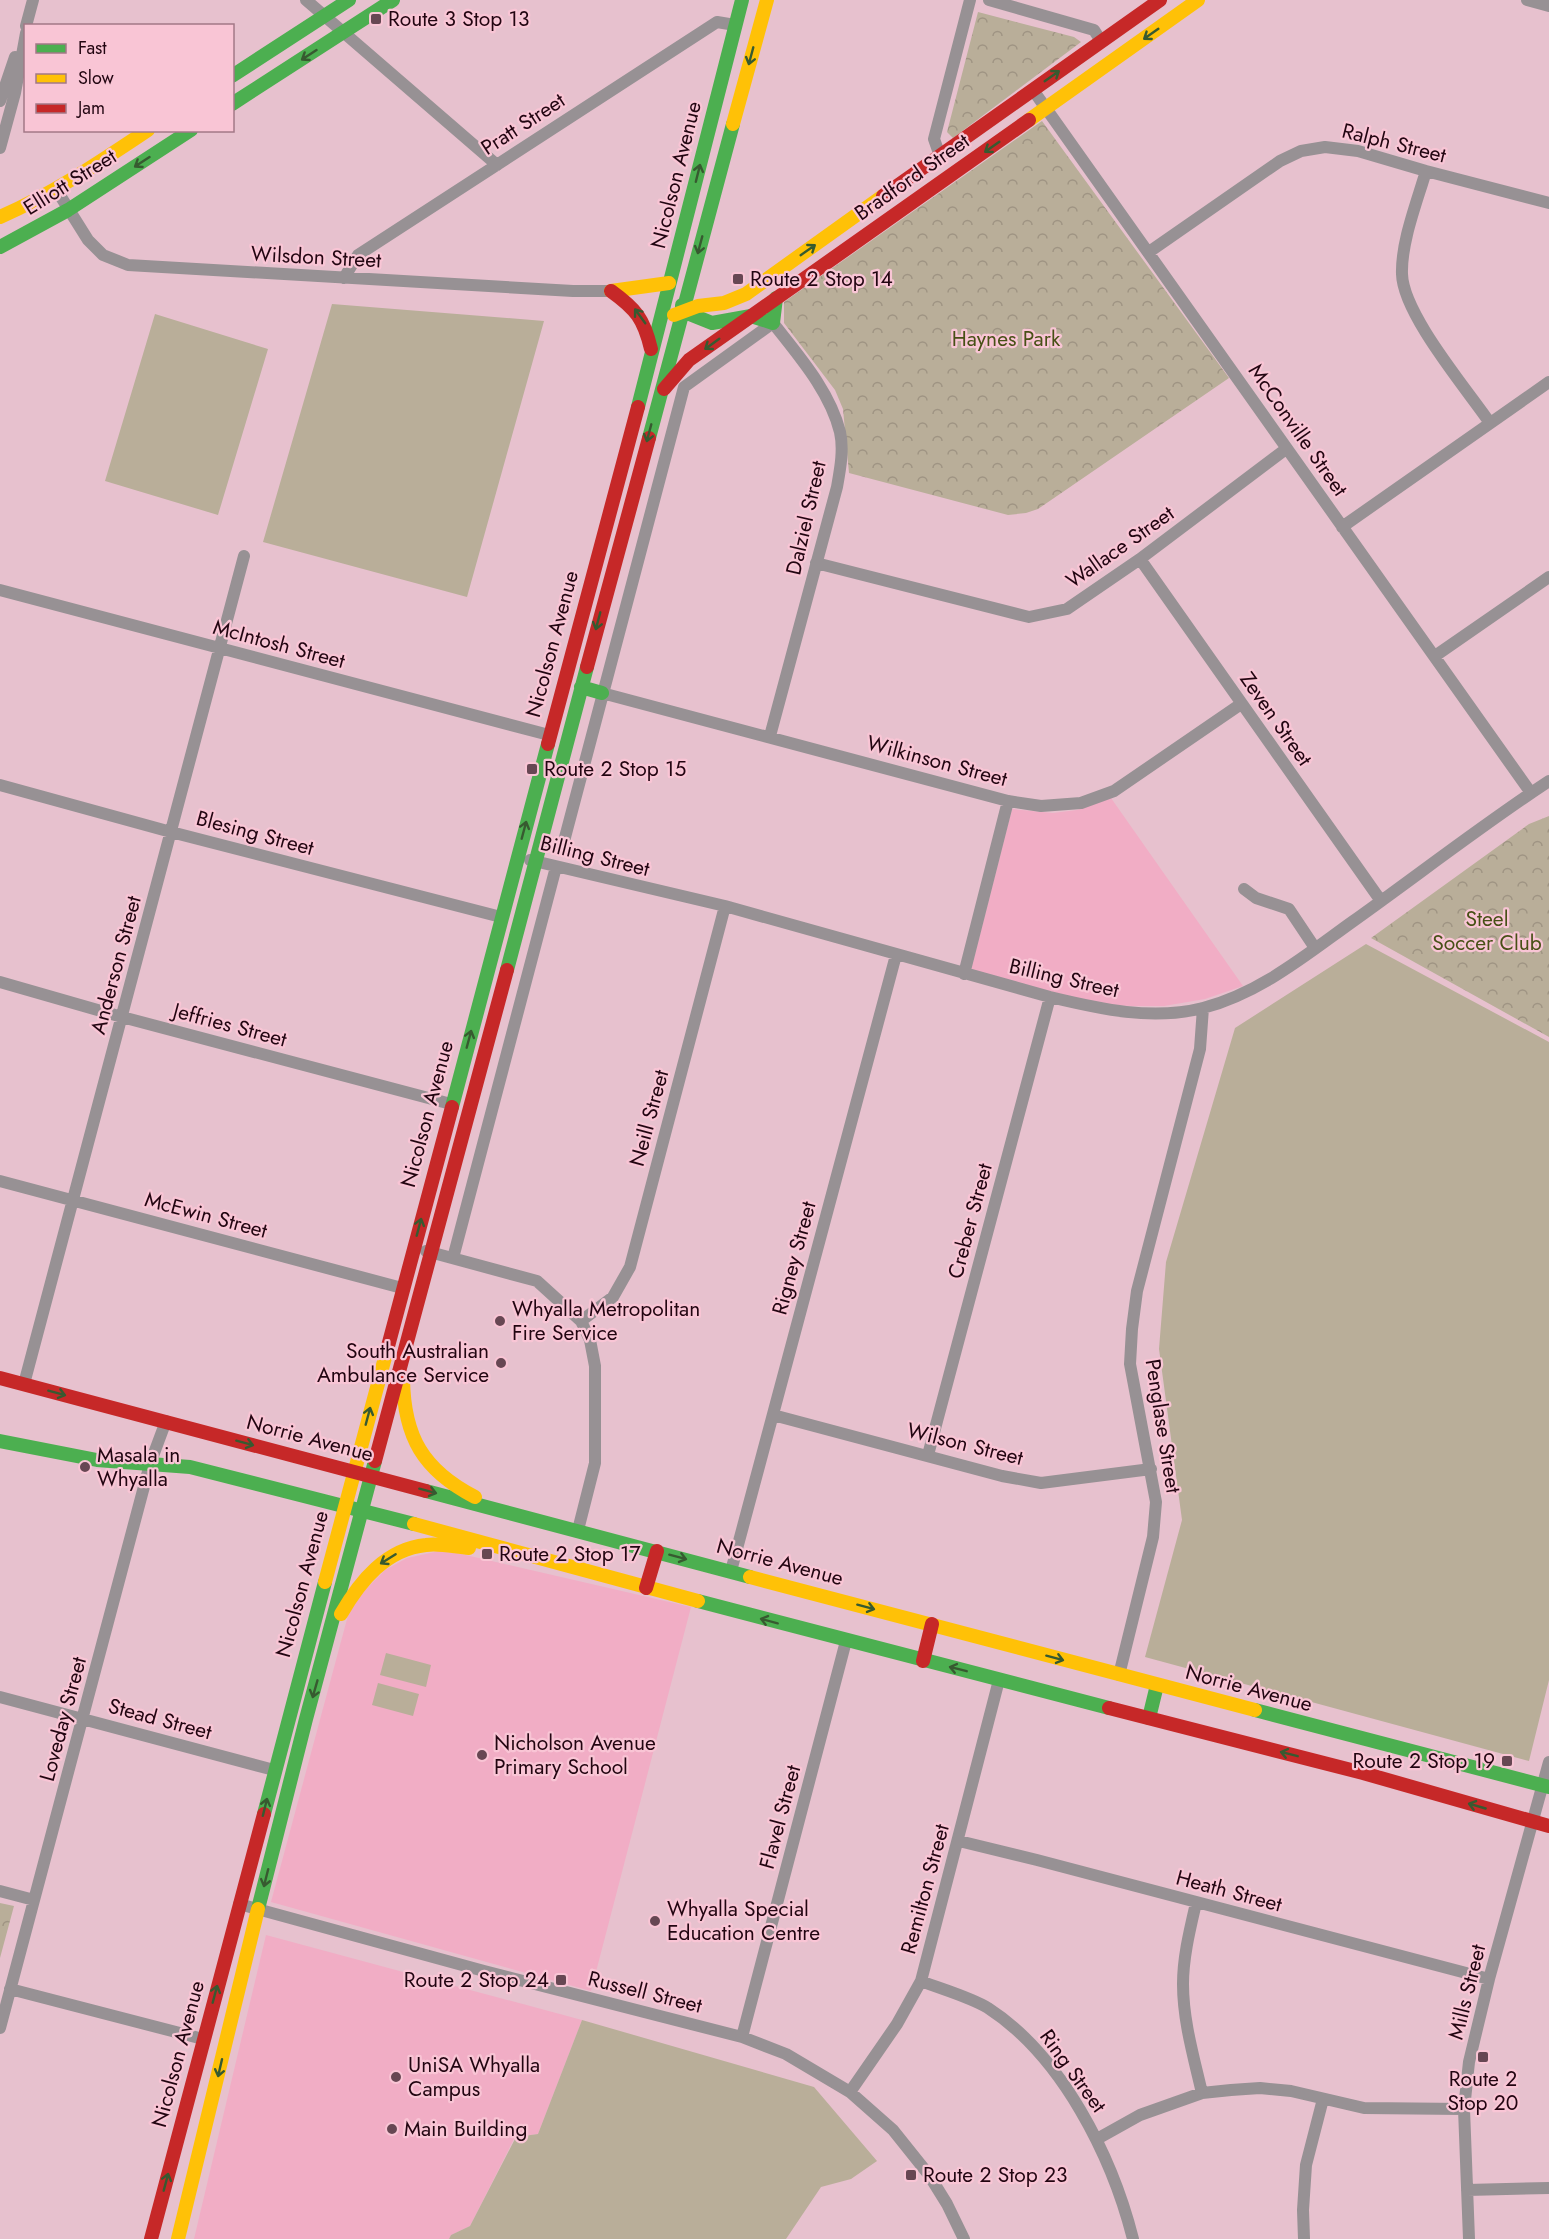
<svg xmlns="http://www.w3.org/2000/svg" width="1549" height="2239" viewBox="0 0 1549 2239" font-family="Jost,sans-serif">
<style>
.built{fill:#f1adc5}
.grass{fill:#b9ae99}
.forest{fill:url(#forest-crowns)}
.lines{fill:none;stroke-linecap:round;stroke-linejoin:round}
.street{stroke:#979194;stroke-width:12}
.fast{stroke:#4caf50;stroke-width:14}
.slow{stroke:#ffc107;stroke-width:14}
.jam{stroke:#c62828;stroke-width:14}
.oneway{stroke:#375a30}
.poi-dot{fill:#674753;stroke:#f9c5d5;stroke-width:2}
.labels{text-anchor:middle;stroke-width:4.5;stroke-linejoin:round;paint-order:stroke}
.poi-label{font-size:21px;fill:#220511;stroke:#f9c5d5;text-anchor:start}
.street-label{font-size:21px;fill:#220511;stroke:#f9c5d5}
.park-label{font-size:21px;fill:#475016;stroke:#f9c5d5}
</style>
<defs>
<pattern id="forest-crowns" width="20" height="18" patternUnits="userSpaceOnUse" patternTransform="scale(1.5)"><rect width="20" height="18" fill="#b9ae99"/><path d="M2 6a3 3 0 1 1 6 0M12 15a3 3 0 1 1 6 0" fill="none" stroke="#9f9483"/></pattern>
</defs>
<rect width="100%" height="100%" fill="#e7c1ce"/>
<!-- built -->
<path class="built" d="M1111,798l132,188 -38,13 -41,7h-31l-33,-1 -130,-31 42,-165 41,4 24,-3z
M444,1550l247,57 -100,384 -320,-89 79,-294 5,-8 30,-30 22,-12z
M266,1935l316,85 -44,114 -23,3 -45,89 -19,9 -2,4h-255z"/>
<!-- grass -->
<path class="grass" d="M332,304l212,17 -77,276 -204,-55z
M155,314l113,35 -50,166 -113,-34z
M1366,944l183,98v638l-20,81 -384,-104 37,-137 -23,-171 7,-87 69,-234z
M386,1653l45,12 -5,22 -46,-12z
M378,1683l41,11 -6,22 -41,-11z
M582,2020l232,67 63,74 -26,18 -30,8 -35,52h-337l2,-4 19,-9 46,-89 22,-3z"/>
<!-- forest -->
<path class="forest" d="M978,12l96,25 7,5 -128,96 -6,-6z
M1042,121l187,257 -191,131 -12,4 -18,2 -159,-42 -6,-64 -8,-19 -51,-67v-21z
M1549,816v221l-178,-99 158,-114z
M0,1903l14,3 -14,52z"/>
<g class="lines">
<!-- street -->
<path class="street" d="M306,0l191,165
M989,0l105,30 7,11
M1527,0l22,6
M26,26l7,-26
M1033,90l498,703
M0,101l15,-44
M0,148l15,-55 11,-60
M940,156l-6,-17 36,-139
M1426,171c-9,31 -25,71 -24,103 1,40 64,114 88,149
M56,189l32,51 15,15 25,10 445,26h38
M1149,252l131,-91 21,-10 24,-4 33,4 68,20 123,32
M344,278l14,-23 359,-233 18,3
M1342,527l207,-145
M1140,559l241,342
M816,563l213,54 38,-8 73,-50 146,-110
M0,590l549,145
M1435,656l114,-79
M602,693l406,108 33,5 40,-3 33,-12 127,-87
M0,785l171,47 330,85
M563,845l121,-458 89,-64c25,32 57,68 67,109 4,18 0,38 -3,55l-67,249
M530,860l195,46 325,91c50,12 102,24 153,11 57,-15 103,-53 149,-86 66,-47 130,-97 197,-141
M1244,889l12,9 33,11 26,39
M964,974l44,-173
M0,982l122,35 329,87
M0,1181l402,107
M426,1251l111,30 44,40 9,19 5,26v97l-17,67
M453,1258l103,-391
M581,1321l32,-24 17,-30 95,-361
M24,1384l220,-828
M773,1415l229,61 39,7 110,-14
M928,1455l122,-458
M731,1571l165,-616
M1119,1675l34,-138 3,-35 -26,-138 2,-35 5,-38 63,-242 3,-41
M0,1697l274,73
M959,1841l78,19 452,119
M0,1891l34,9
M1196,1903c-6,26 -13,54 -13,81 0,37 11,74 19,109
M239,1904l245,67 258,66 44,17 64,38 43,38 36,45 18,29 17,35
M921,1981c20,8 49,16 67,27 74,48 124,148 145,231
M10,1989l193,50
M0,2028l150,-564 16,-43
M742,2037l104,-396
M850,2092l47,-68 24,-43 78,-301
M1097,2139l43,-24 62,-22 29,-3 29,-2 31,3 73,17 100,1
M1467,2190l82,-2
M1304,2239l-1,-29 3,-45 17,-66
M1469,2239l-5,-130 5,-47 20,-83 60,-217"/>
<!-- fast -->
<path class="fast" d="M232,76l117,-76
M232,104l161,-104
M0,247l68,-37 123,-80
M682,305v6l30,12 39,-7 22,7 3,-25
M638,407l104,-407
M649,438l84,-314
M581,687l21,6
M507,970l80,-303
M452,1107l96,-363
M0,1441l97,19 93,7 224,57
M426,1491l324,86
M698,1601l411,107
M1255,1710l294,77
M1149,1718l8,-33
M264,1814l61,-232
M258,1909l48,-190 69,-258"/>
<!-- slow -->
<path class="slow" d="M1029,120l169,-120
M733,124l34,-124
M0,217c53,-23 100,-55 148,-87
M611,291l58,-8
M674,315l24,-9 26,-3 22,-9 137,-98
M403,1379c1,58 20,91 72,118
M414,1524l284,77
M750,1577l505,133
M325,1582l62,-232
M341,1614c19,-33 45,-65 85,-69 14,-2 29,2 43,3
M178,2239l80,-330"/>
<!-- jam -->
<path class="jam" d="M883,196l277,-196
M611,291c25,18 33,28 40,58
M664,389l25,-29 340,-240
M587,667l62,-229
M548,744l90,-337
M387,1350l65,-243
M0,1378l426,113
M375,1461l132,-491
M646,1588l11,-37
M923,1661l9,-37
M1109,1708l254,65 186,53
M151,2239l113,-425"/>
</g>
<!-- one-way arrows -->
<defs><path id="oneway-shaft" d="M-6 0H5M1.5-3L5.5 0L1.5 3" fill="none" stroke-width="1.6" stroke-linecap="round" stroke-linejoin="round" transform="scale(1.5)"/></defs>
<g class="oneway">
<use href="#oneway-shaft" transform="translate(1151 34) rotate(145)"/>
<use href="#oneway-shaft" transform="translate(309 55) rotate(147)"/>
<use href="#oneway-shaft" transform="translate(751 56) rotate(105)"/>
<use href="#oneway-shaft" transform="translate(1052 76) rotate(-35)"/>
<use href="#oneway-shaft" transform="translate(992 147) rotate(145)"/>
<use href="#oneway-shaft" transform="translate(142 162) rotate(147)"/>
<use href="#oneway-shaft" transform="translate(698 173) rotate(-76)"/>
<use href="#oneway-shaft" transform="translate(700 245) rotate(105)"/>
<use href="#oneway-shaft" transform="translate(808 250) rotate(-35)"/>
<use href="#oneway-shaft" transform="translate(640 316) rotate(-126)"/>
<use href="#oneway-shaft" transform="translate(712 344) rotate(144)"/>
<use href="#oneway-shaft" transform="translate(649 433) rotate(105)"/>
<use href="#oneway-shaft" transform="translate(598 621) rotate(105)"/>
<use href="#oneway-shaft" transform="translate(524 830) rotate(-75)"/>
<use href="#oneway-shaft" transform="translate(469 1039) rotate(-75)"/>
<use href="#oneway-shaft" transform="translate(419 1227) rotate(-75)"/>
<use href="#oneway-shaft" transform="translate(57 1393) rotate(15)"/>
<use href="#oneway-shaft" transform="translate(368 1416) rotate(-75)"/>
<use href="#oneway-shaft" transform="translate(245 1443) rotate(15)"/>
<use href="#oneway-shaft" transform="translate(428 1491) rotate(15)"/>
<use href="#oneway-shaft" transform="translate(678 1557) rotate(15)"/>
<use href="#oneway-shaft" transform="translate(388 1559) rotate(148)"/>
<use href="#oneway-shaft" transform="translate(866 1607) rotate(15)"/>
<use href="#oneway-shaft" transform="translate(769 1621) rotate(-165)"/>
<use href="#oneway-shaft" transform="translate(1055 1658) rotate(15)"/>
<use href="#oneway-shaft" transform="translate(958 1669) rotate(-166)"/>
<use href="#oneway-shaft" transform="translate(315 1689) rotate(106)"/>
<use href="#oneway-shaft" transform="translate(1289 1754) rotate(-166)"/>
<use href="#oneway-shaft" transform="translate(1477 1806) rotate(-164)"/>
<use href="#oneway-shaft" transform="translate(265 1807) rotate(-76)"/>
<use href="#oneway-shaft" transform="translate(266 1878) rotate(104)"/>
<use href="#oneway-shaft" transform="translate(215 1994) rotate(-75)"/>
<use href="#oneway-shaft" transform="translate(220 2068) rotate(103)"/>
<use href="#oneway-shaft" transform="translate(166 2182) rotate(-75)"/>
</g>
<!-- markers -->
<g class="poi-dot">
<rect x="370" y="13" width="12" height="12" rx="3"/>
<rect x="732" y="273" width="12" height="12" rx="3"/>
<rect x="526" y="763" width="12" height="12" rx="3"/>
<circle cx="500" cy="1321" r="6"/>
<circle cx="501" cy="1363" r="6"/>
<circle cx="85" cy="1467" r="6"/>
<rect x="481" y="1548" width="12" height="12" rx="3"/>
<circle cx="482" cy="1755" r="6"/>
<rect x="1501" y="1755" width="12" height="12" rx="3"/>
<circle cx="655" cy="1921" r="6"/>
<rect x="555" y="1974" width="12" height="12" rx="3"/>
<rect x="1477" y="2051" width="12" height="12" rx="3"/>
<circle cx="396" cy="2077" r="6"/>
<circle cx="392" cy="2129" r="6"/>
<rect x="905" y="2169" width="12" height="12" rx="3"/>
</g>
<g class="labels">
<!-- poi labels -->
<g class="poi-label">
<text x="388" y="26">Route 3 Stop 13</text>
<text x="750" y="286">Route 2 Stop 14</text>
<text x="544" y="776">Route 2 Stop 15</text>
<text x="512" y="1316">Whyalla Metropolitan<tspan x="512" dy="24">Fire Service</tspan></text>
<text x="489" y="1358" text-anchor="end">South Australian<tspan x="489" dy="24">Ambulance Service</tspan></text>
<text x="97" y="1462">Masala in<tspan x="97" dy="24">Whyalla</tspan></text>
<text x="499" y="1561">Route 2 Stop 17</text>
<text x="494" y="1750">Nicholson Avenue<tspan x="494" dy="24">Primary School</tspan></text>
<text x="1495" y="1768" text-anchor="end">Route 2 Stop 19</text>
<text x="667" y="1916">Whyalla Special<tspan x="667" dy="24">Education Centre</tspan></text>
<text x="549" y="1987" text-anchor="end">Route 2 Stop 24</text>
<text x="408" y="2072">UniSA Whyalla<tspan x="408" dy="24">Campus</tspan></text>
<text x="1483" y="2086" text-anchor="middle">Route 2<tspan x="1483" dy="24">Stop 20</tspan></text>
<text x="404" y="2136">Main Building</text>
<text x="923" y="2182">Route 2 Stop 23</text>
</g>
<!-- street labels -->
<g class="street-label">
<text transform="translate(523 124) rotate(-33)" y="7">Pratt Street</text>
<text transform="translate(1394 143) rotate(14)" y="7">Ralph Street</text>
<text transform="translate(676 175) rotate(-76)" y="7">Nicolson Avenue</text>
<text transform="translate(912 177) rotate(-35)" y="7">Bradford Street</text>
<text transform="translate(70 182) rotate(-32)" y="7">Elliott Street</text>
<text transform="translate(316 257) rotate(3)" y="7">Wilsdon Street</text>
<text transform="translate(1298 430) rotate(55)" y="7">McConville Street</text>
<text transform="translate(806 518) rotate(-77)" y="7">Dalziel Street</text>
<text transform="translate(1120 547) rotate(-35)" y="7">Wallace Street</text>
<text transform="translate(279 644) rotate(15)" y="7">McIntosh Street</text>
<text transform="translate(552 644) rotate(-75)" y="7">Nicolson Avenue</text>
<text transform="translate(1276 719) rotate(55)" y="7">Zeven Street</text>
<text transform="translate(937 761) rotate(15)" y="7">Wilkinson Street</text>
<text transform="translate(255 833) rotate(15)" y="7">Blesing Street</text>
<text transform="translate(595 856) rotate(14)" y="7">Billing Street</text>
<text transform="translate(116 965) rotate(-75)" y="7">Anderson Street</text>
<text transform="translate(1064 978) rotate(13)" y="7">Billing Street</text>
<text transform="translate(230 1025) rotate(15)" y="7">Jeffries Street</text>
<text transform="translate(427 1114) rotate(-75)" y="7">Nicolson Avenue</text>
<text transform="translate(649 1118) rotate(-75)" y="7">Neill Street</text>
<text transform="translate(206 1215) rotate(15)" y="7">McEwin Street</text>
<text transform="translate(970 1221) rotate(-75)" y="7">Creber Street</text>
<text transform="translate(794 1258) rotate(-75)" y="7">Rigney Street</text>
<text transform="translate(1163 1426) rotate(81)" y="7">Penglase Street</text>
<text transform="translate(310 1438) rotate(15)" y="7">Norrie Avenue</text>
<text transform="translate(965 1444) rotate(14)" y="7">Wilson Street</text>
<text transform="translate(780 1562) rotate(15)" y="7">Norrie Avenue</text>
<text transform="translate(302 1584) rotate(-75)" y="7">Nicolson Avenue</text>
<text transform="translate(1249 1688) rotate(15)" y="7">Norrie Avenue</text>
<text transform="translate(63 1719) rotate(-75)" y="7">Loveday Street</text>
<text transform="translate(160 1719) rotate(15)" y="7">Stead Street</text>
<text transform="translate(780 1817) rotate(-75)" y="7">Flavel Street</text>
<text transform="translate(925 1889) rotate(-75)" y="7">Remilton Street</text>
<text transform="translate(1229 1891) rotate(15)" y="7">Heath Street</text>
<text transform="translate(645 1992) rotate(14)" y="7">Russell Street</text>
<text transform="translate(1467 1992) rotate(-76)" y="7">Mills Street</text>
<text transform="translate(178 2054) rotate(-75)" y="7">Nicolson Avenue</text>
<text transform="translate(1073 2071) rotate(54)" y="7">Ring Street</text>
</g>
<!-- park labels -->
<g class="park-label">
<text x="1006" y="346">Haynes Park</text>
<text x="1487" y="926">Steel<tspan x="1487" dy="24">Soccer Club</tspan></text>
</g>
</g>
<!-- legend -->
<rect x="24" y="24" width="210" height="108" fill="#f9c5d5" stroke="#a37887" stroke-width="1.5"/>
<rect x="36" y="44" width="30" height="9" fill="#4caf50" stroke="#a37887" stroke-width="1.5"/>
<text x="78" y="54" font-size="18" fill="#220511">Fast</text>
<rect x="36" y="74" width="30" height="9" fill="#ffc107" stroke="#a37887" stroke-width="1.5"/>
<text x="78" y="84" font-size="18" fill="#220511">Slow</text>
<rect x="36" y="104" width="30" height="9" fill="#c62828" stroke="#a37887" stroke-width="1.5"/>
<text x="78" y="114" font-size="18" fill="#220511">Jam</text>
</svg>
